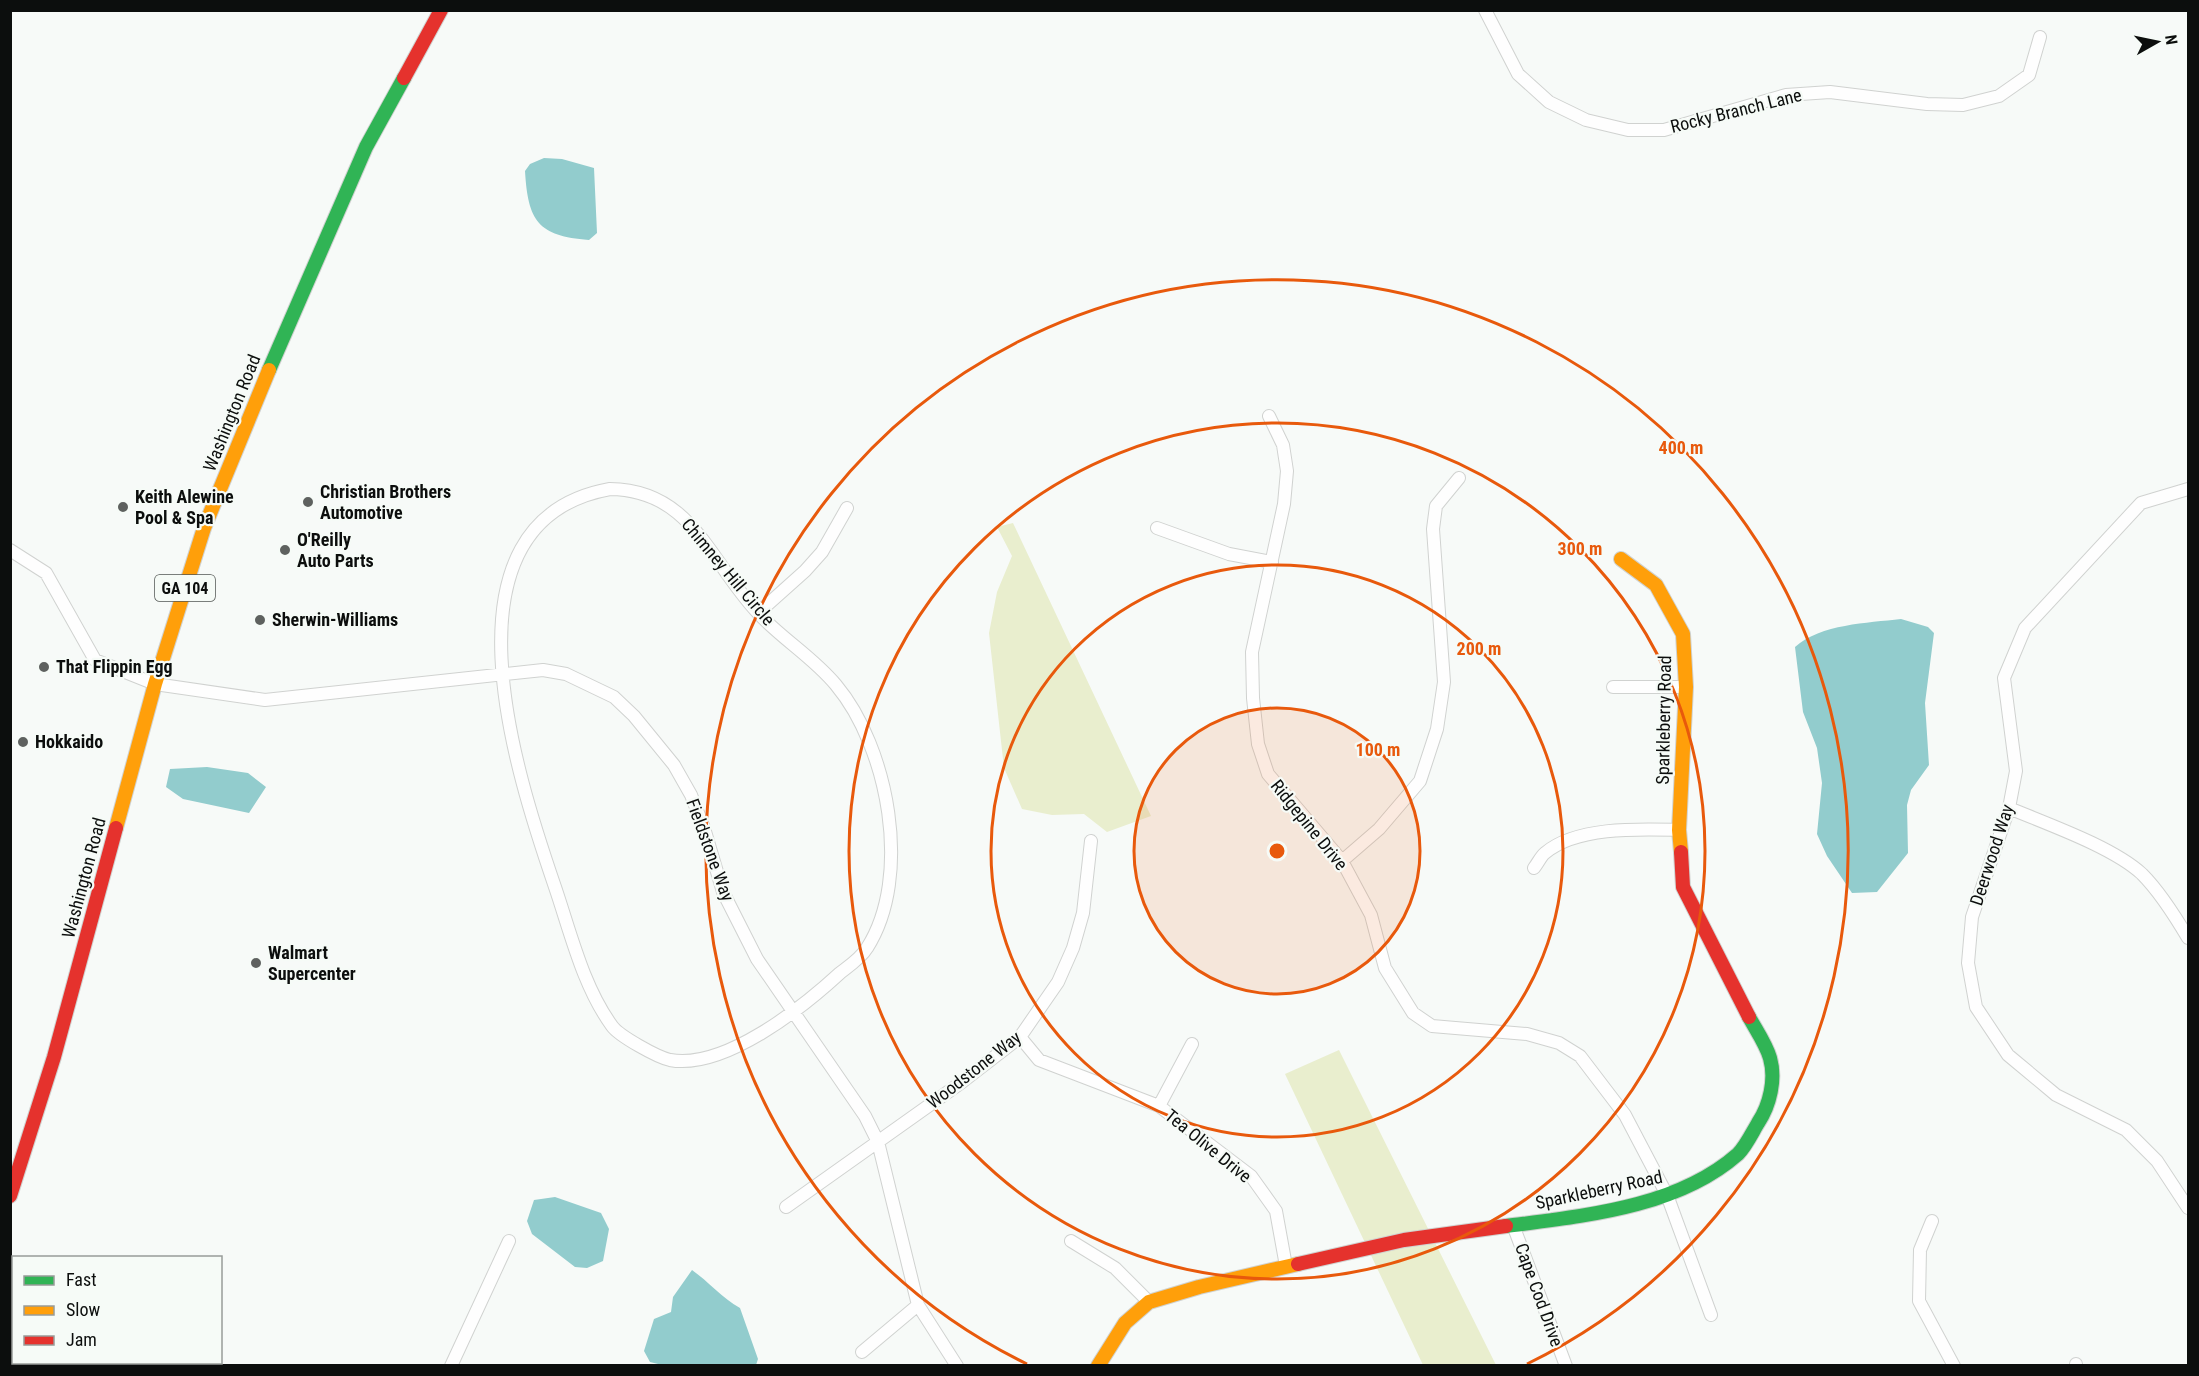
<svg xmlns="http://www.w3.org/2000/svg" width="2199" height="1376" viewBox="0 0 2199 1376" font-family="'Roboto Condensed',sans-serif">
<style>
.green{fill:#e9eece}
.water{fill:#92cccd}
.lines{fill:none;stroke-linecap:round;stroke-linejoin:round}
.street-casing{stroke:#d0d2d0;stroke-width:14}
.fast-casing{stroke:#d0d2d0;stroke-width:16}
.slow-casing{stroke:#d0d2d0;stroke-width:16}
.jam-casing{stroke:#d0d2d0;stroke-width:16}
.street{stroke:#fefefe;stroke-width:12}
.fast{stroke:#30b455;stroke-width:14}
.slow{stroke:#ff9f0a;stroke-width:14}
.jam{stroke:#e5322d;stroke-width:14}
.ring{fill:none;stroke:#e8590c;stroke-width:3}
.poi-dot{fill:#5e615f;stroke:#f6fbf7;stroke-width:2}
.labels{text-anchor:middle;stroke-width:4.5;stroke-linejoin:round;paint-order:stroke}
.shield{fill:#f6fbf7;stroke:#525553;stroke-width:1.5}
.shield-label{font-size:16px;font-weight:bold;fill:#0c0e0d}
.street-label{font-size:18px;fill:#0c0e0d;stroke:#f6fbf7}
.poi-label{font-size:18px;font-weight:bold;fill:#0c0e0d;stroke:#f6fbf7;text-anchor:start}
.centre{fill:#e8590c;stroke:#f6fbf7;stroke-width:3}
.ring-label{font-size:18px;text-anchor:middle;font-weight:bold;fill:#e8590c;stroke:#f6fbf7;stroke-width:4.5;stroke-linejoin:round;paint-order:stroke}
</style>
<rect width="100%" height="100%" fill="#f7faf8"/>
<!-- green -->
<path class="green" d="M1013,523l138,293 -44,16 -23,-18 -32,1 -30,-6 -18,-41 -15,-135 8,-41 15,-36 -15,-29z
M1339,1050l157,315h-73l-138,-291z"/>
<!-- water -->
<path class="water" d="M544,158l18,1 32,9 3,65 -8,7c-51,-4 -61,-19 -64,-69l5,-7z
M1901,619l27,8 6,6 -9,70 4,62 -18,25 -4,15 1,48 -31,39 -25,1 -25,-37 -10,-22 5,-51 -5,-35 -14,-36 -8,-65c26,-23 72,-24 106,-28z
M207,767l41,6 18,14 -17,26 -66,-14 -17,-12 4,-18z
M555,1197l46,16 8,16 -6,32 -16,7 -12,-1 -43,-33 -5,-13 7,-21z
M692,1270c17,12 30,28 48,38l18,51 -2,6 -90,1 -16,-4 -6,-11 10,-32 17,-7 2,-15z"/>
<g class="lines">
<defs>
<path id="street" d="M1485,10l33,64 31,28 37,18 42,10h36l122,-35 44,-3 97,12 36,1 36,-9 30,-21 11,-38
M1269,416l14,29 4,26 -3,33 -32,148 1,46 5,46 10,30 74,87 29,54 14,53 28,45 19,13 95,8 32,9 21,13 45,59 42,80 44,120
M610,489c82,1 99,72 148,124 24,26 56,45 78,72 52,62 77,191 31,263 -6,10 -18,18 -27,25 -38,35 -116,97 -170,87 -13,-3 -51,-24 -58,-34 -29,-40 -41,-92 -57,-139 -38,-111 -123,-366 55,-398z
M2188,489l-47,14 -116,125 -21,50 12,93 -7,37 -37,109 -4,46 8,44 32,48 48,40 70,35 31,31 31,47
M1157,528l72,26 43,8
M10,550l36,23 49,87 60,24 110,16 278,-30 23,4 48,23 20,19 40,49 17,30 13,33 19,64 34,67 108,157 13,26 40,163 39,61
M758,613l47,-42 17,-19 25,-44
M1613,687h73
M2009,808c38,16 104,39 133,66 18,18 33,42 46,64
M1342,861l37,-32 41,-48 17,-52 7,-47 -11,-153 3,-23 23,-28
M1534,868c4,-5 7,-12 11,-15 32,-27 96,-24 134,-23
M1020,1037l19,23 120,46 92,70 25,35 10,55
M1159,1106l33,-62
M786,1207l176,-125 58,-45 38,-55 15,-34 10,-35 8,-72
M1932,1221l-12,29 -1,51 35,65
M1513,1225l53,141
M1071,1241l44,27 34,34
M862,1352l56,-47
M451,1366l58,-125
M2076,1366v-2"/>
<path id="fast" d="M269,370l97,-223 38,-69
M1506,1226c77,-10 171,-18 232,-72 8,-8 14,-21 20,-31 12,-18 18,-44 12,-65 -4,-14 -14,-28 -21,-41"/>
<path id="slow" d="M1621,559l35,26 27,49 3,53 -7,143 2,22
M116,828l39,-144 49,-156 65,-158
M1098,1366l27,-43 24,-21 50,-15 99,-23"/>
<path id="jam" d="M404,78l37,-68
M1681,852l2,35 66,130
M10,1196l44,-139 62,-229
M1298,1264l106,-24 102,-14"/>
</defs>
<!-- street casing -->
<use href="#street" class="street-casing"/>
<!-- fast casing -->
<use href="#fast" class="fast-casing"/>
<!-- slow casing -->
<use href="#slow" class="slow-casing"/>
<!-- jam casing -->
<use href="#jam" class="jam-casing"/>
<!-- street -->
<use href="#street" class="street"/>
<!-- fast -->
<use href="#fast" class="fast"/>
<!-- slow -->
<use href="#slow" class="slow"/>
<!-- jam -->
<use href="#jam" class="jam"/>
</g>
<!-- distance rings -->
<circle cx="1277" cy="851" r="143" fill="#e8590c" fill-opacity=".12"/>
<g class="ring">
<circle cx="1277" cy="851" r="143"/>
<circle cx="1277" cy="851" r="286"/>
<circle cx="1277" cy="851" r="428"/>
<path d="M1027 1364A571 571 0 1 1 1527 1364"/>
</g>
<!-- markers -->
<g class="poi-dot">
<circle cx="308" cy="502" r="6"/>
<circle cx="123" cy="507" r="6"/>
<circle cx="285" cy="550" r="6"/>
<circle cx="260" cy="620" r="6"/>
<circle cx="44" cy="667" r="6"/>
<circle cx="23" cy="742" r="6"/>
<circle cx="256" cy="963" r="6"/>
</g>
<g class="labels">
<!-- shield labels -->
<rect class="shield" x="155" y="575" width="60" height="26" rx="4.5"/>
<g class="shield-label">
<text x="185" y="594">GA 104</text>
</g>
<!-- street labels -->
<g class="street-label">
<text transform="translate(1736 111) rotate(-14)" y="6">Rocky Branch Lane</text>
<text transform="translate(232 413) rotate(-68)" y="6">Washington Road</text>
<text transform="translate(728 572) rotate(50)" y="6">Chimney Hill Circle</text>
<text transform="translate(1664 720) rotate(-89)" y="6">Sparkleberry Road</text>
<text transform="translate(1309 825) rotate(51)" y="6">Ridgepine Drive</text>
<text transform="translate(710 850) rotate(70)" y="6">Fieldstone Way</text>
<text transform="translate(1992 855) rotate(-72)" y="6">Deerwood Way</text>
<text transform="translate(84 878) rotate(-75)" y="6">Washington Road</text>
<text transform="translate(974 1070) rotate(-38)" y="6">Woodstone Way</text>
<text transform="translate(1208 1146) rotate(39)" y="6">Tea Olive Drive</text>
<text transform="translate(1599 1190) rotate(-12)" y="6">Sparkleberry Road</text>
<text transform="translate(1539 1295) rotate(70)" y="6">Cape Cod Drive</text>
</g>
<!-- poi labels -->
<g class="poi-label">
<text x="320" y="498">Christian Brothers<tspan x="320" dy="21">Automotive</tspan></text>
<text x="135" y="503">Keith Alewine<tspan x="135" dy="21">Pool &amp; Spa</tspan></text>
<text x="297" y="546">O'Reilly<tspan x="297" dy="21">Auto Parts</tspan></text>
<text x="272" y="626">Sherwin-Williams</text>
<text x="56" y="673">That Flippin Egg</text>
<text x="35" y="748">Hokkaido</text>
<text x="268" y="959">Walmart<tspan x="268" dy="21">Supercenter</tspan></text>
</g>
</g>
<circle cx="1277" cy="851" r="9" class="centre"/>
<g class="ring-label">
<text x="1681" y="454">400 m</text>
<text x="1580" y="555">300 m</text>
<text x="1479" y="655">200 m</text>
<text x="1378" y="756">100 m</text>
</g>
<!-- border -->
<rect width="2199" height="1376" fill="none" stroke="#0c0e0d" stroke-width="24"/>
<!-- legend -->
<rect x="12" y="1256" width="210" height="108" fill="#f6fbf7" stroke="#989c99" stroke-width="1.5"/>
<rect x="24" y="1276" width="30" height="9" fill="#30b455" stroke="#989c99" stroke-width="1.5"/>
<text x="66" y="1286" font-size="18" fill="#0c0e0d">Fast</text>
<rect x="24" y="1306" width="30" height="9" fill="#ff9f0a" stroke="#989c99" stroke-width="1.5"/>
<text x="66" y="1316" font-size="18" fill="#0c0e0d">Slow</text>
<rect x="24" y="1336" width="30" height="9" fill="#e5322d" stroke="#989c99" stroke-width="1.5"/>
<text x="66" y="1346" font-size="18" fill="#0c0e0d">Jam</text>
<!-- north arrow -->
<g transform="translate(2157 42) rotate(81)" stroke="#f6fbf7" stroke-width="4.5" paint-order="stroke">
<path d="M0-4.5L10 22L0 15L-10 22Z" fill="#0c0e0d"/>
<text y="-9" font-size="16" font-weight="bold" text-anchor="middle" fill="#0c0e0d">N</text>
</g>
</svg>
